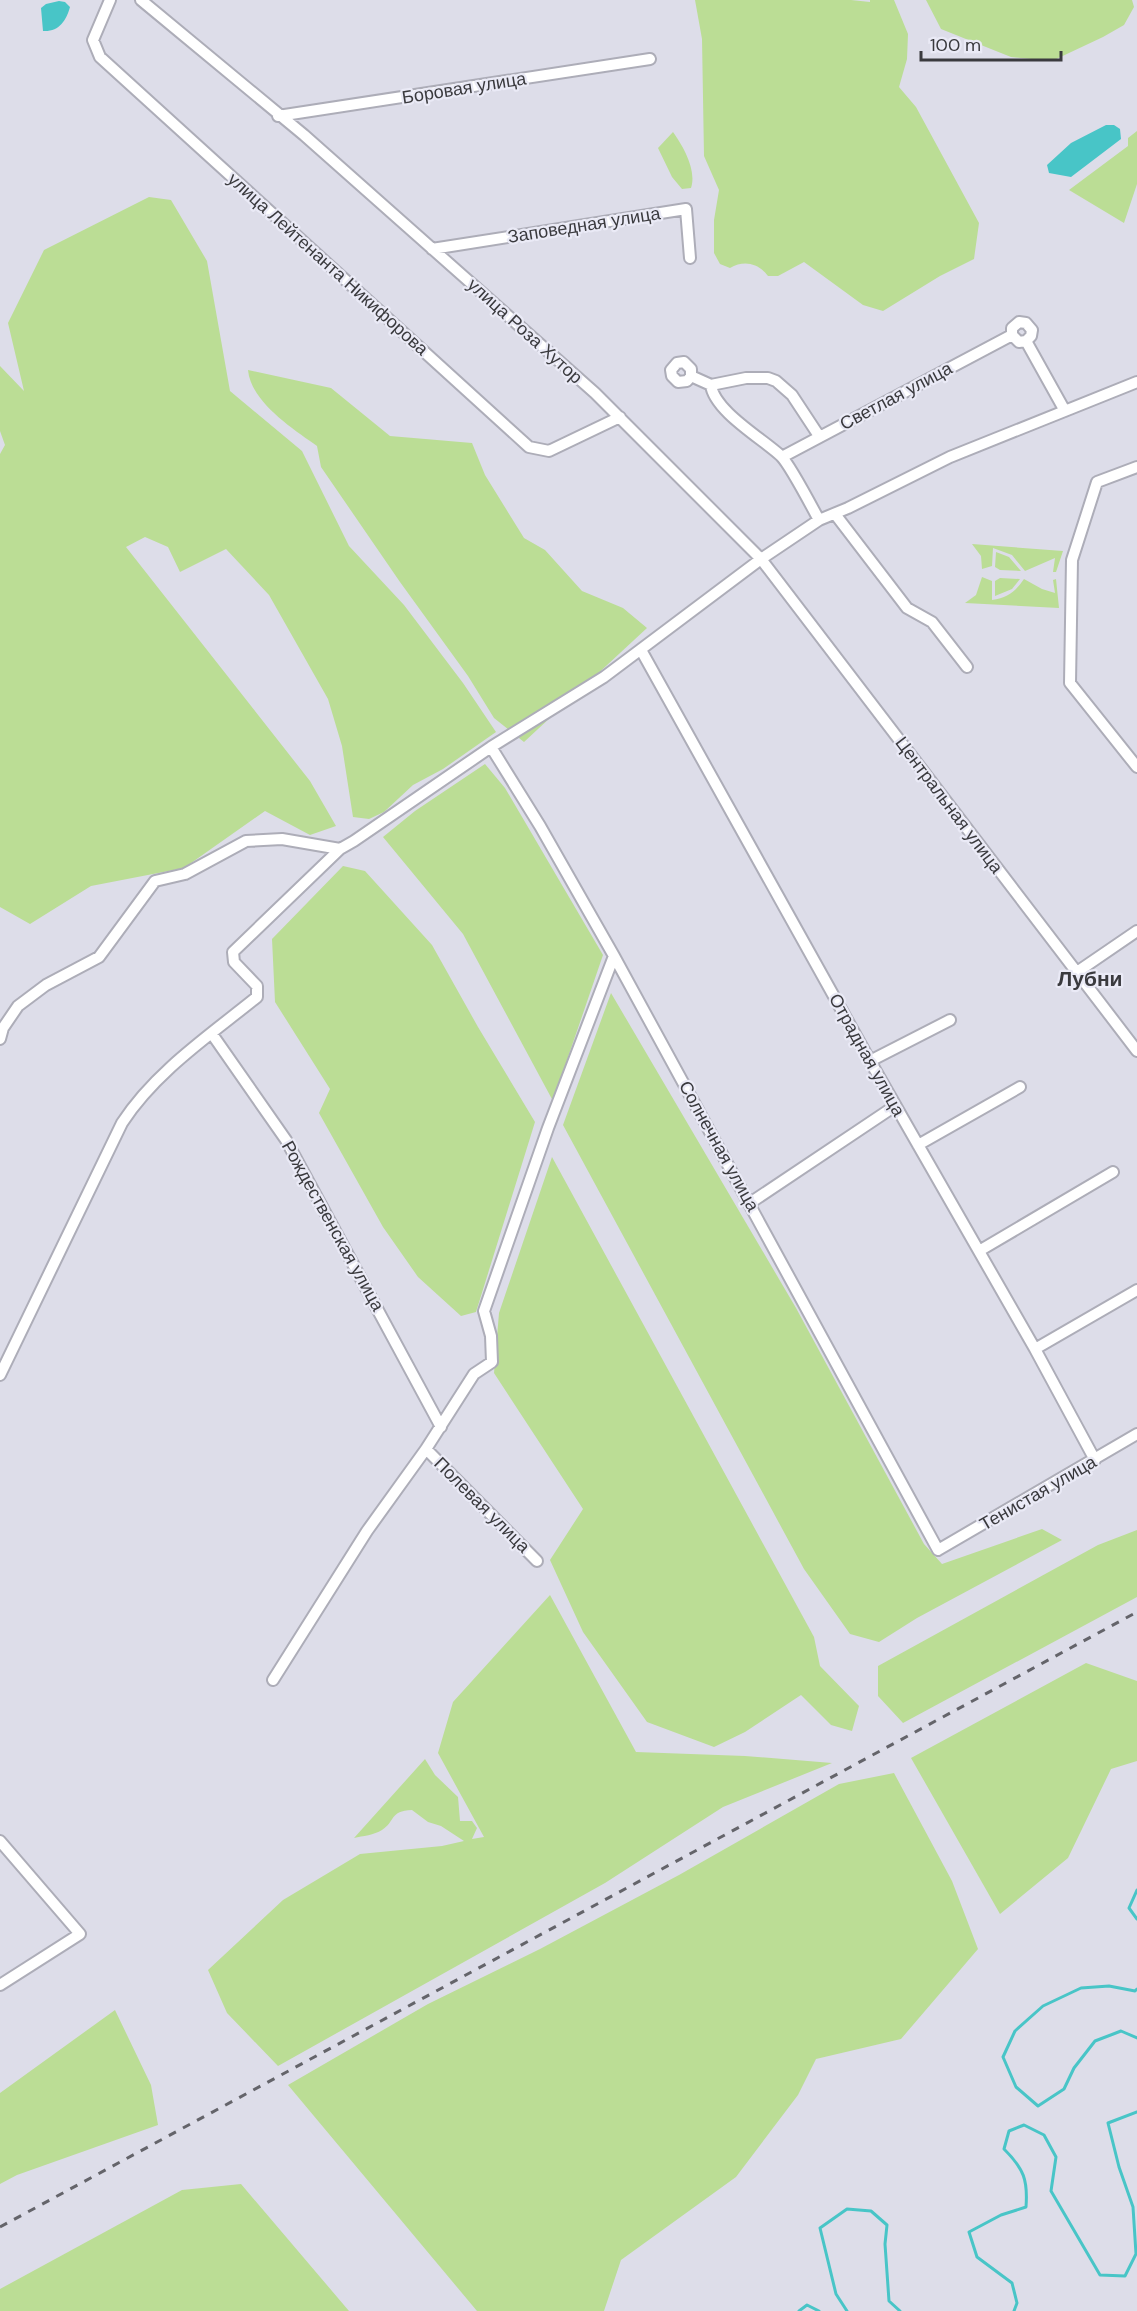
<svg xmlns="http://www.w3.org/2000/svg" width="1137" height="2311" viewBox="0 0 1137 2311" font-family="'DM Sans',sans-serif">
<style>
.green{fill:#bbdd95}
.water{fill:#48c5c7}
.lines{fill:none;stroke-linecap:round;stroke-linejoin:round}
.stream{stroke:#48c5c7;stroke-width:3}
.minor-casing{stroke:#adadb8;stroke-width:14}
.minor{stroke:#fff;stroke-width:10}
.rail{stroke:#64646a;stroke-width:3;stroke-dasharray:8 8;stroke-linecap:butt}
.labels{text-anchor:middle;stroke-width:4.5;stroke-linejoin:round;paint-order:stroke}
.street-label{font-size:18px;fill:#3a3a3e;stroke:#eaeaf6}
.quarter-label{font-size:21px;font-weight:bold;fill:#3a3a3e;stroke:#eaeaf6}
</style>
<rect width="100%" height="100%" fill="#dddde9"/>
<!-- green -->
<path class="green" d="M695,0h156l19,2v-2h24l14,34 -1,25 -8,28 17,20 63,116 -5,36 -34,17 -57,35 -20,-6 -59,-43 -26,14h-10c-10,-13 -24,-16 -38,-8l-10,-4 -6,-11v-33l5,-30 -15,-34 -2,-117z
M926,0h206l2,7 -10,18 -21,12 -51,24 -41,-4 -70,-28z
M1137,131v53l-13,39 -55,-33 59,-44v-8z
M673,132c10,14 24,38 18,56l-9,1 -10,-12 -14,-29z
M149,197l22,3 36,61 23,130 72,60 47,95 55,59 59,78 33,49 -53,37 -30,16 -29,27 -15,7 -16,-2 -11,-71 -14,-47 -59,-104 -43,-46 -46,23 -12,-25 -23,-10 -19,10 184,234 26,45 -26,9 -45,-24 -81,57 -93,18 -61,38 -30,-17v-453l5,-9 -5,-14v-65l24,25 -16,-68 36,-73z
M248,370l83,18 59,48 82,7 13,32 39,63 21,12 37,41 41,17 24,20 -123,114 -30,-24 -26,-42 -68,-94 -79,-115 -4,-21c-24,-17 -66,-44 -69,-76z
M972,544l91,7 -7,21h-3l2,-14 -30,13 -13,-16 -19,-7 -1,18 -10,3 -1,-13z
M996,552l13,5 12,14 -21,-1 -5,-3z
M982,577l10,4v19c16,-2 23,-8 32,-21l18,10 13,4 -2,-13 3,-1 3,29 -94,-5 11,-8z
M1000,578l20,1 -8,10 -17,7v-15z
M485,764l20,24 98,167 -50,146 -90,-167 -80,-97 32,-26z
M343,866l22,5 67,74 46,82 57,95 -59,190 -15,4 -43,-39 -35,-50 -64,-114 11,-24 -55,-87 -3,-63z
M611,993l185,315 128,236 18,20 100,-35 20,11 -145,78 -38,24 -29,-8 -46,-65 -241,-444z
M552,1157l262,480 6,29 39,40 -7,25 -21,-6 -30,-30 -56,37 -31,15 -67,-25 -64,-90 -33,-72 33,-51 -89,-136 5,-60z
M1137,1530v67l-234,126 -25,-27v-30l220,-121z
M550,1595l86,157 109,4 87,7 -109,44 -118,76 -327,183 -51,-53 -19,-43 75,-70 77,-46 82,-8 22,-5 -23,-15 -13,-4 -16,-12c-23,1 -16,11 -30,20 -8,5 -19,6 -28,8l71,-79 10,16 23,22 2,24h12l5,7 -5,11 12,-2 -46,-84 15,-51z
M1086,1663l51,18v80l-26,8 -43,89 -68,56 -89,-156z
M894,1773l58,108 26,68 -77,90 -85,20 -18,36 -62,82 -115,83 -17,51h-127l-189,-226 140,-81 112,-55 139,-74 160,-91z
M115,2010l36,75 7,40 -141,50 -17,9v-91z
M241,2184l108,127h-349v-22l182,-99z"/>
<!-- water -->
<path class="water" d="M59,1l6,1 5,5c-4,14 -11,25 -27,24l-2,-23 5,-4z
M1106,125h8l6,4 1,10 -50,38 -22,-4 -2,-8 24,-22z"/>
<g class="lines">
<!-- stream -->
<path class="stream" d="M1137,1890l-8,18 8,11
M1137,1989l-2,2 -26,-5 -28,2 -38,18 -28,25 -12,26 13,30 22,19 26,-17 10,-21 21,-27 26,-10 16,7
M799,2311l8,-6 12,6
M847,2311l-11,-17 -16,-66 27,-19 24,2 16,14 -2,19 4,57 11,10
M1014,2311l3,-8 -5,-20 -35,-26 -8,-25 32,-17 25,-8c2,-27 -2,-38 -22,-58l5,-18 15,-6 20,10 12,22 -5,34 49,84 25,1 11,-22 -3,-47 -14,-40 -11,-44 29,-11"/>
<defs>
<path id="minor" d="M110,0l-17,40 7,17 429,390 20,4 71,-34
M141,0l163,135 291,258 166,166 376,492
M278,116l372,-57
M432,249l254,-40 4,49
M1026,341l39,70
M691,376l-4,5 -9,1 -6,-6 -1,-6 6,-7 7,-1 7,7v7l20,9c3,26 52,54 70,71 9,9 31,51 38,64
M711,385l35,-7h22l8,3 16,14 27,41
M782,457l230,-122 7,7 7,-1 5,-5 1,-6 -6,-7 -7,-1 -7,6v7
M1137,467l-40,15 -25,78 -2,123 67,84
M835,514l72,94 25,14 35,45
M641,650l229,411 165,288 60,111
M491,747l49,79 74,130 324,594 199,-116
M1077,972l60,-41
M212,1034l74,106 155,287
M0,1039l3,-11 15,-22 28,-21 53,-28 56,-76 30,-7 61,-33 36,-2 58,10
M870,1061l80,-41
M918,1145l102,-58
M750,1203l145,-97
M979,1251l134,-79
M1035,1349l102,-59
M0,1375l122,-252c33,-51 88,-88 135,-126v-11l-23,-24 -1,-10 107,-103 14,-8 137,-94 113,-70 157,-118 58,-39 29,-12 102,-51 187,-75
M426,1449l111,112
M273,1680l94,-149 59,-82 48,-75 18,-12 -1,-26 -7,-25 64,-183 66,-172
M0,1841l80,93 -80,51"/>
</defs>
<!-- minor casing -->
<use href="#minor" class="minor-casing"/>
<!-- minor -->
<use href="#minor" class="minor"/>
<!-- rail -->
<path class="rail" d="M0,2227l1137,-615"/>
</g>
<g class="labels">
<!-- street labels -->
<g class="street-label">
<text transform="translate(464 88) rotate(-9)" y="6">Боровая улица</text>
<text transform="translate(584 225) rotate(-9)" y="6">Заповедная улица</text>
<text transform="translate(328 264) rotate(42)" y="6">улица Лейтенанта Никифорова</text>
<text transform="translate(525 331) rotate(42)" y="6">улица Роза Хутор</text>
<text transform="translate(896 396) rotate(-28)" y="6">Светлая улица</text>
<text transform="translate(949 805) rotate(53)" y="6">Центральная улица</text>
<text transform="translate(867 1055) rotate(61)" y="6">Отрадная улица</text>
<text transform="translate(719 1146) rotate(61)" y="6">Солнечная улица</text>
<text transform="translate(333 1226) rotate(61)" y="6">Рождественская улица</text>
<text transform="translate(1038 1493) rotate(-30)" y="6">Тенистая улица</text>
<text transform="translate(482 1505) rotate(45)" y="6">Полевая улица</text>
</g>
<!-- quarter labels -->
<g class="quarter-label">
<text x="1090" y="986">Лубни</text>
</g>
</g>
<!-- scale -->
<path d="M921 51v9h140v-9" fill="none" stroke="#3a3a3e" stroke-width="3"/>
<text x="930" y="51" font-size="18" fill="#3a3a3e" stroke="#eaeaf6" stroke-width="4.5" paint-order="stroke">100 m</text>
</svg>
